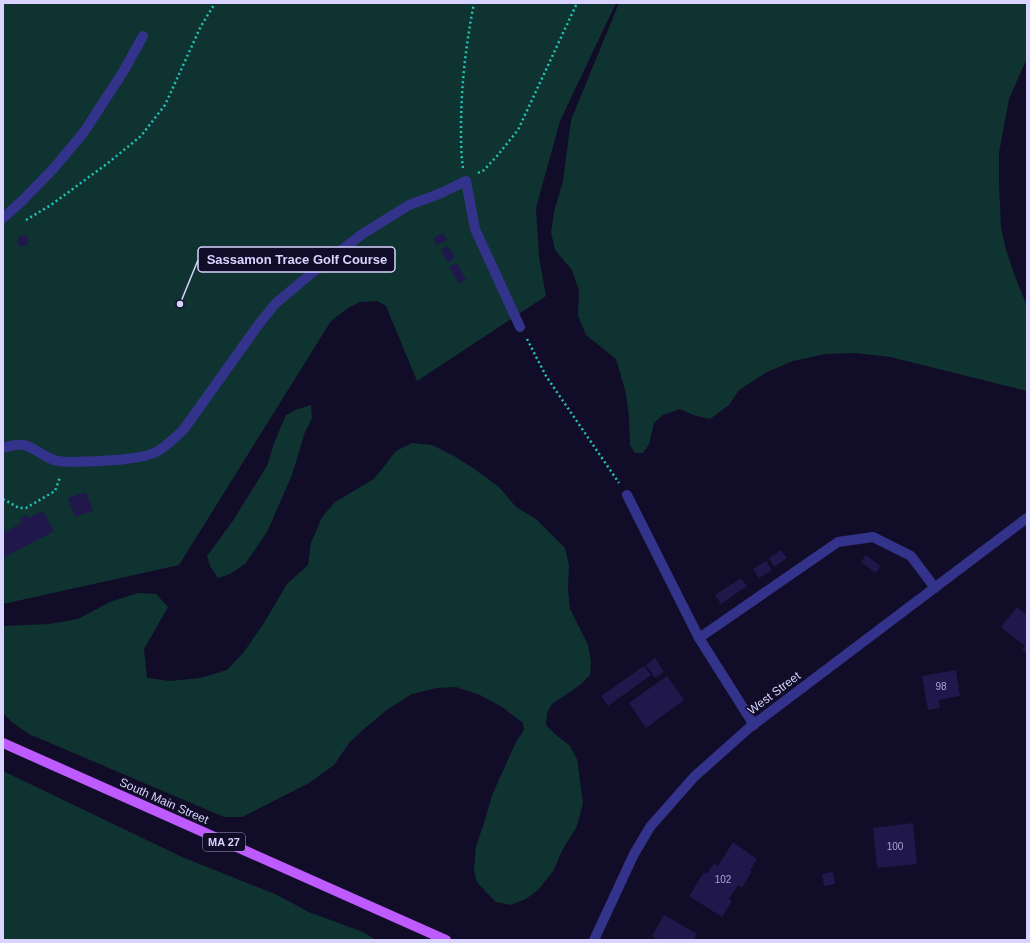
<svg xmlns="http://www.w3.org/2000/svg" width="1030" height="943" viewBox="0 0 1030 943" font-family="Arial,sans-serif">
<style>
.green{fill:#0f3331}
.building{fill:#20174b}
.lines{fill:none;stroke-linecap:round;stroke-linejoin:round}
.path{stroke:#22c5b7;stroke-width:2.5;stroke-dasharray:2 3;stroke-linecap:butt}
.minor{stroke:#34338c;stroke-width:10}
.major{stroke:#be5bff;stroke-width:10}
.labels{text-anchor:middle;stroke-width:3.5;stroke-linejoin:round;paint-order:stroke}
.number-label{font-size:10px;fill:#aaa5d2}
.shield{fill:#110d28;stroke:#9c98be;stroke-width:1}
.shield-label{font-size:11px;font-weight:bold;fill:#d8d4ff}
.street-label{font-size:12px;fill:#d8d4ff;stroke:#110d28}
.leader{fill:none;stroke:#d8d4ff;stroke-width:1.5}
.callout-dot{fill:#d8d4ff;stroke:#110d28;stroke-width:1.5}
.callout{fill:#110d28;stroke:#d8d4ff;stroke-width:1.5}
.callout-label{font-size:13px;text-anchor:middle;font-weight:bold;fill:#d8d4ff}
</style>
<rect width="100%" height="100%" fill="#110d28"/>
<!-- green -->
<path class="green" d="M3,3h613l-56,118 -24,87 3,49 7,39 -129,85 -31,-75 -9,-5 -17,1 -12,6 -17,13 -152,244 -176,39z
M619,3h408v55l-18,41 -10,54v31l2,43 5,23 10,29 11,27v85l-137,-34 -35,-4 -30,1 -32,7 -26,11 -28,18 -10,15 -19,14 -17,-4 -13,-6 -17,6 -9,8 -5,21 -6,9h-8l-5,-8 -1,-28 -3,-24 -10,-34 -30,-24 -8,-19 1,-25 -7,-21 -17,-20 -4,-18 3,-20 9,-31 8,-61z
M311,405l1,13 -7,14 -13,43 -25,57 -22,32 -15,10 -12,4 -8,-12 -3,-10 25,-34 35,-56 7,-23 12,-28 9,-5z
M412,443l20,2 22,11 19,12 26,19 17,20 20,12 29,29 4,17 -1,24 2,20 18,36 3,17 -1,13 -10,10 -28,19 -5,9 -1,12 9,9 15,12 7,13 6,44 -6,23 -14,23 -10,22 -14,18 -13,10 -16,6 -14,-3 -10,-10 -9,-10 -3,-12 2,-24 7,-20 10,-33 23,-51 8,-12 -1,-7 -21,-16 -22,-12 -24,-8 -20,1 -24,6 -24,15 -23,19 -16,15 -15,22 -25,18 -67,34h-18l-195,-83 -16,-11 -10,-10v-87l46,-2 29,-5 32,-17 28,-9 18,1 12,13 -24,42 3,29 23,3 30,-3 27,-8 17,-18 20,-29 23,-39 21,-19 3,-22 11,-26 13,-15 39,-23 22,-28z
M3,771l179,86 93,37 34,18 54,20 10,6 -1,2h-369z"/>
<!-- building -->
<path class="building" d="M443,233l4,7 -10,5 -4,-7z
M17.5 241a5.5 5.5 0 1 1 11 0a5.5 5.5 0 1 1-11 0Z
M448,245l7,13 -7,4 -7,-12z
M457,263l9,17 -7,4 -10,-17z
M86,492l7,19 -18,6 -7,-19z
M43,511l11,20 -49,26 -2,-4v-20l19,-10 -2,-4 7,-4 2,3z
M781,550l6,8 -13,9 -5,-9z
M866,555l14,11 -4,7 -15,-11z
M766,561l6,9 -13,8 -6,-9z
M741,578l6,8 -26,18 -6,-9z
M1017,607l10,8v39l-5,-4 3,-4 -24,-19z
M655,658l9,14 -9,6 -9,-13z
M644,666l7,9 -43,31 -7,-10z
M956,670l4,26 -21,4 1,8 -12,2 -6,-34z
M667,676l17,24 -38,28 -17,-25z
M913,823l4,41 -40,4 -4,-40z
M733,842l24,17 -7,11 2,1 -10,17 -4,-3 -9,14 3,2 -10,16 -33,-21 15,-24 3,2 7,-11 4,3z
M833,872l2,12 -11,2 -2,-12z
M664,915l33,19 -4,6h-35l-6,-4z"/>
<g class="lines">
<!-- path -->
<path class="path" d="M463,168c-2,-13 -2,-27 -2,-40 0,-42 5,-84 13,-125
M478,173l6,-3 13,-14 21,-26 59,-127
M26,220l25,-15 57,-42 33,-27 24,-31 36,-79 14,-23
M527,339l19,37 73,107
M3,499l16,9h7l29,-17 5,-14"/>
<!-- minor -->
<path class="minor" d="M3,218l20,-18 31,-32 30,-36 39,-60 20,-36
M3,448c28,-9 28,3 51,12 6,2 12,2 19,2 21,-1 68,-1 85,-11 10,-6 18,-14 26,-22l75,-105 16,-20 38,-32 48,-37 48,-30 30,-11 27,-13 9,48 45,98
M627,495l72,143
M754,725l-55,-87 139,-96 35,-5 38,19 24,32
M594,940l40,-86 16,-27 44,-50 55,-49 278,-210"/>
<!-- major -->
<path class="major" d="M3,743l443,197"/>
</g>
<g class="labels">
<!-- number labels -->
<g class="number-label">
<text x="941" y="690">98</text>
<text x="895" y="850">100</text>
<text x="723" y="883">102</text>
</g>
<!-- shield labels -->
<rect class="shield" x="203" y="833" width="42" height="18" rx="3"/>
<g class="shield-label">
<text x="224" y="846">MA 27</text>
</g>
<!-- street labels -->
<g class="street-label">
<text transform="translate(774 693) rotate(-37)" y="4">West Street</text>
<text transform="translate(164 801) rotate(24)" y="4">South Main Street</text>
</g>
</g>
<!-- callouts -->
<path class="leader" d="M180 304L198 260"/>
<circle class="callout-dot" cx="180" cy="304" r="4"/>
<rect class="callout" x="198" y="247" width="197" height="25" rx="4"/>
<g class="callout-label">
<text x="297" y="264">Sassamon Trace Golf Course</text>
</g>
<!-- border -->
<rect width="1030" height="943" fill="none" stroke="#d8d4ff" stroke-width="8"/>
</svg>
